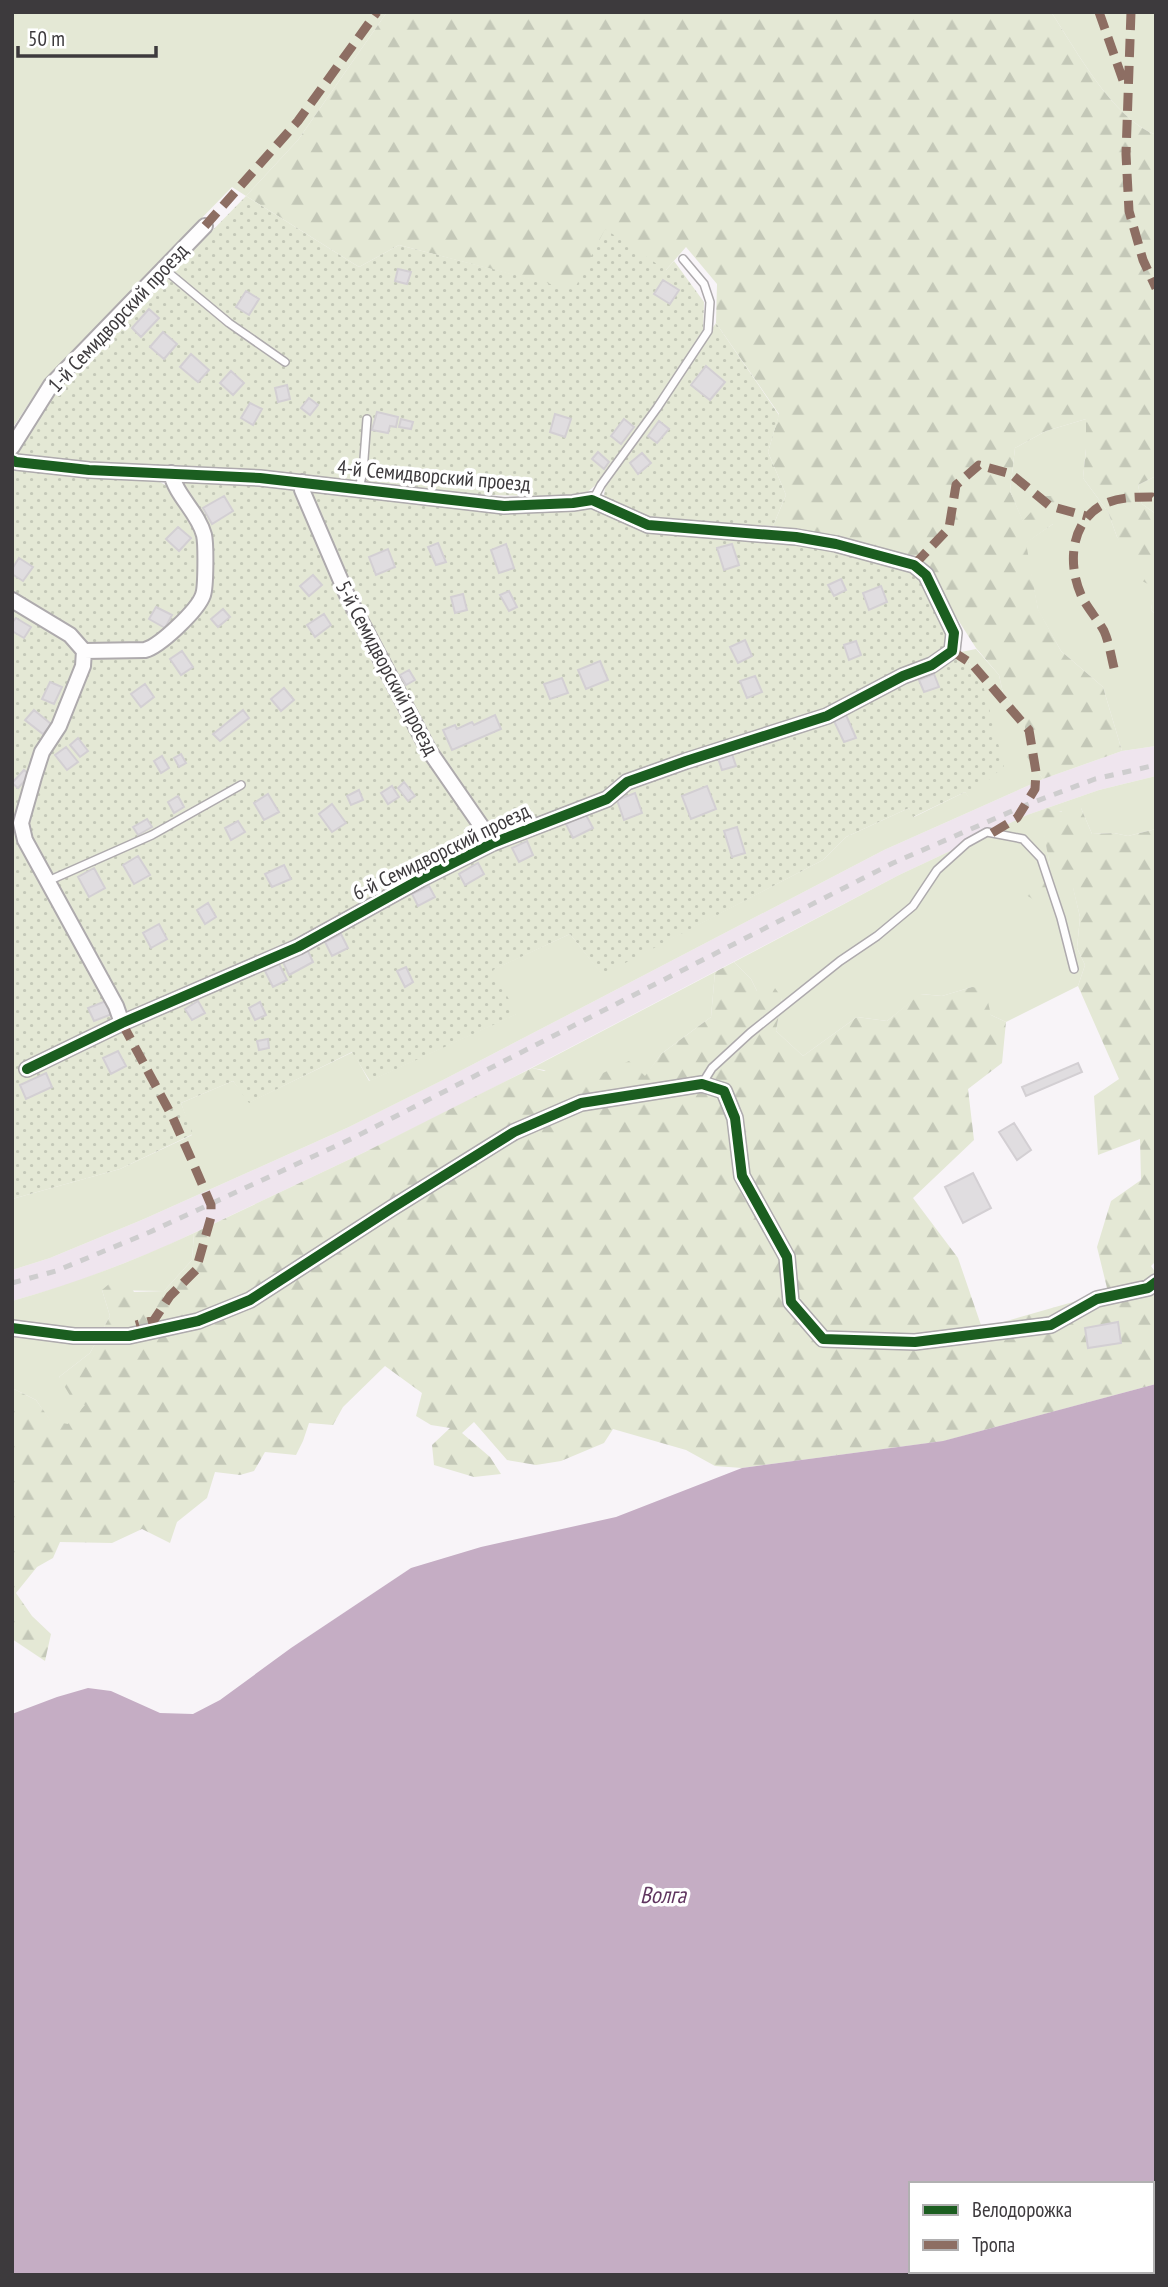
<svg xmlns="http://www.w3.org/2000/svg" width="1168" height="2287" viewBox="0 0 1168 2287" font-family="'PT Sans Narrow',sans-serif">
<style>
.built{fill:#efe5ee}
.grass{fill:#e4e8d5}
.forest{fill:url(#forest-firs)}
.park{fill:url(#park-dots)}
.water{fill:#c5adc4;fill-rule:evenodd}
.building{fill:#e0dde0;stroke:#d3cfd3;stroke-width:2}
.lines{fill:none;stroke-linecap:round;stroke-linejoin:round}
.service-casing{stroke:#aeaaad;stroke-width:10}
.minor-casing{stroke:#aeaaad;stroke-width:18}
.service{stroke:#fefdfe;stroke-width:7}
.minor{stroke:#fefdfe;stroke-width:14}
.rail{stroke:#cecdce;stroke-width:5;stroke-dasharray:9 9;stroke-linecap:butt}
.quiet{stroke:#8d6e63;stroke-width:9;stroke-dasharray:18 9;stroke-linecap:butt}
.cycleway-casing{stroke:#fff;stroke-width:15}
.cycleway{stroke:#1b5e20;stroke-width:10}
.labels{text-anchor:middle;stroke-width:7;stroke-linejoin:round;paint-order:stroke}
.street-label{font-size:21px;fill:#3d3a3d;stroke:#fff}
.water-label{font-size:23px;font-style:italic;fill:#603660;stroke:#fff}
</style>
<defs>
<pattern id="forest-firs" width="22" height="20" patternUnits="userSpaceOnUse" patternTransform="scale(1.75)"><rect width="22" height="20" fill="#e4e8d5"/><path d="M5 1l3.5 6h-7zM16 11l3.5 6h-7z" fill="#c4c8b8"/></pattern>
<pattern id="park-dots" width="8" height="8" patternUnits="userSpaceOnUse" patternTransform="scale(1.75)"><rect width="8" height="8" fill="#e4e8d5"/><path d="M2 2h.1M6 6h.1" fill="none" stroke="#c4c8b8" stroke-width="1.8" stroke-linecap="round"/></pattern>
</defs>
<rect width="100%" height="100%" fill="#f8f4f8"/>
<!-- built -->
<path class="built" d="M1156,746v30l-57,14 -72,25 -128,60 -433,227 -101,50 -205,97 -89,35 -59,17v-31l38,-12 94,-39 205,-92 94,-47 441,-230 159,-71 79,-28z"/>
<!-- grass -->
<path class="grass" d="M12,12h375l-89,128 -52,56 -14,-9 -187,192 -33,50z
M1051,12h105v123c-44,-17 -79,-84 -105,-123z
M1086,419v30l-3,29 25,34 9,25 38,50 -4,23 5,5v131l-34,5 -19,-64 -42,-36 -23,-41 -13,-67 28,-19 -30,-2 -13,-31 5,-43 31,-17z
M1156,476v38l-14,-10 -4,-19z
M976,649l23,26 4,18 22,27 1,34 17,25 -159,71 -441,230 -94,47 -205,92 -94,39 -38,12v-71l108,-30 72,-34 -11,-32 52,-22 17,21 103,-50 16,29 147,-67 -24,-44 78,-36 32,40 221,-114 23,-23 63,-29 5,9 51,-25 4,5 13,-116 -21,-29z
M1156,776v53l-28,7 -14,-3 -22,1 -11,-26 -40,7 9,51 -9,4 32,17 7,30 -3,31 8,17 -7,21 -72,36 -15,-7 -19,-28 -30,9 -21,-2 -34,27 -30,-4 -54,39 -27,-25 6,-33 -25,-7 -6,-12 -17,-17 165,-87 128,-60 72,-25z
M715,972l-4,45 -50,37 -16,23 -53,1 -60,-10z
M194,1233l-2,27 -28,31 -62,-1 8,26 -20,37 -31,24 27,28 -18,20 -17,-3 -15,-22 -24,-12v-87c63,-18 123,-40 182,-68z"/>
<!-- forest -->
<path class="forest" d="M387,12h664c26,39 61,106 105,123v341l-18,9 4,19 14,10v101l-5,-5 3,-23 -14,-7 -23,-43 -9,-25 -25,-34 3,-29v-30l-40,12 -31,17 -5,43 13,30 22,-25h28l-20,28 -27,19 12,66 23,42 42,36 19,64 -79,28 -18,-25v-34l-22,-27 -4,-18 -23,-27 -23,-36 -24,-45 -20,-9 -136,-32 13,-31 -18,-43 11,-38 -63,-91 1,-39 -31,-37 -20,23 -91,21 -176,-46 -40,22 -113,-71 52,-56z
M1073,802l8,6 11,26 22,-1 14,3 28,-7v432l-5,5 5,7v111l-212,57 -202,27 -27,-2 -29,-16 -73,-21 -9,14 -43,18 -25,4 -29,-5 -33,-38 -12,11 28,24 11,17 -27,3 -40,-12 -2,-20 18,-17 -19,-3 -15,-9 6,-23 -37,-27 -42,41 -10,18 -24,-2 -6,18 -7,14 -31,-3 -11,19 -14,4 -25,-3 -8,26 -30,24 -7,21 -28,-14 -30,14 -52,-1 -7,16 -16,9 -21,26 16,23 19,18 -6,27 -33,-22v-251l24,12 15,21 17,3 17,-19 -13,-6 -13,-22 31,-24 20,-37 -8,-26 20,-17 12,19 30,-1 28,-31 2,-27 171,-81 167,-84 12,3 25,-13 17,11 6,9 37,-17 16,15 16,-22 50,-37 4,-45 19,-10 17,17 6,12 18,-3 7,10 -6,33 27,25 54,-39 30,4 33,-27 22,2 30,-9 13,2 6,26 15,7 -4,41 -34,26 6,51 -61,58 45,60 24,70 126,-36 -11,-45 14,-46 30,-21 -1,-41 -42,16 -4,-59 25,-17 -41,-93 7,-21 -8,-17 3,-31 -7,-29 -31,17 -19,-12 2,-23h16l9,-5 -10,-49 6,-8 15,4z"/>
<!-- park -->
<path class="park" d="M246,196l113,71 40,-22 175,45 31,-61 61,41 8,-9 30,41 -1,32 -49,73 -56,76 -14,12 -9,2 -133,-3 -181,-21 -172,-10 -64,-6 -7,-3 2,-9 36,-54z
M716,323l63,92 -11,37 18,43 -13,31 -121,-5 -42,-20 -6,-5 1,-9z
M12,469l76,8 70,4 11,6 31,49 -1,50c-4,14 -31,51 -44,57 -8,3 -51,2 -62,2l-8,-2 -73,-46z
M181,481l81,2 32,6 4,2 44,106 141,237 -1,9 -186,101 -163,70 -8,-4 -97,-173 -2,-16 22,-69 16,-26 27,-67 7,-7 47,2 65,-57 -2,-62z
M310,488l195,23 84,-2 16,2c79,13 159,23 237,40 22,5 58,12 76,25 14,11 24,45 32,62l-2,8 -19,17 -105,48 -205,67 -12,14 -101,41h-11l-7,-5 -58,-83 -80,-154 -42,-99z
M12,605l57,32 10,17 -1,12 -61,158 96,190 -4,10 10,5 303,-146 211,-96 300,-118 28,-17 21,29 22,85 -35,32 -4,-6 -52,25 -4,-9 -63,29 -23,23 -221,115 -32,-41 -77,36 24,44 -147,67 -18,-29 -103,51 -16,-22 -52,22 12,31 -73,35 -108,30z"/>
<!-- water -->
<path class="water" d="M1156,1384v891h-1144v-561l45,-17 31,-9 23,3 49,22 33,1 27,-14 71,-52 120,-80 70,-21 135,-30 126,-49 201,-27zM911,2184h241v87h-241z"/>
<!-- building -->
<path class="building" d="M398,269l13,3 -4,12 -12,-3z
M663,280l16,10 -9,14 -16,-10z
M246,291l13,8 -10,16 -13,-8z
M149,309l10,9 -18,19 -9,-9z
M163,332l14,12 -13,15 -14,-12z
M191,354l18,16 -11,12 -18,-15z
M706,366l19,16 -15,18 -19,-15z
M231,371l13,12 -11,12 -13,-12z
M287,385l3,14 -12,3 -3,-14z
M309,398l9,7 -8,10 -9,-7z
M250,403l12,6 -9,16 -12,-7z
M377,412l21,5 -2,10 -6,-1 -2,7 -16,-3z
M555,414l16,5 -6,18 -15,-5z
M401,419l12,3 -2,7 -12,-2z
M624,419l10,8 -13,17 -10,-8z
M659,421l10,8 -12,14 -9,-7z
M598,452l11,10 -5,7 -12,-10z
M642,453l9,10 -13,11 -8,-11z
M224,496l9,15 -21,13 -9,-16z
M178,527l13,11 -12,13 -13,-12z
M438,543l8,19 -10,3 -8,-18z
M506,544l8,24 -15,5 -8,-23z
M732,544l7,21 -15,5 -7,-22z
M388,549l7,18 -19,8 -7,-18z
M19,558l14,9 -10,14 -11,-7v-5z
M313,575l9,10 -13,11 -9,-10z
M841,579l5,11 -12,6 -6,-11z
M881,586l6,16 -18,8 -6,-17z
M509,591l8,16 -8,4 -9,-16z
M463,594l4,16 -12,3 -4,-16z
M156,607l16,8 -7,13 -16,-9z
M223,609l7,8 -12,10 -7,-8z
M324,614l7,11 -16,12 -8,-12z
M16,618l15,9 -7,11 -12,-7v-8z
M745,640l7,16 -14,7 -8,-16z
M856,641l5,14 -12,5 -5,-15z
M182,651l11,16 -12,8 -11,-16z
M600,661l8,19 -22,9 -8,-19z
M409,670l6,10 -9,5 -6,-10z
M934,674l5,13 -15,5 -5,-12z
M755,676l7,16 -15,6 -7,-17z
M562,678l6,15 -18,6 -6,-15z
M50,682l12,5 -8,17 -12,-5z
M145,684l9,13 -13,10 -10,-13z
M284,688l10,12 -13,11 -10,-12z
M34,710l17,14 -8,10 -18,-14z
M243,710l6,8 -29,23 -7,-7z
M495,715l6,14 -49,21 -9,-20 12,-5 2,4 15,-7 2,3z
M846,715l10,23 -12,4 -10,-21z
M78,738l10,13 -8,6 -10,-12z
M66,747l12,15 -11,8 -12,-15z
M181,754l5,9 -7,4 -5,-9z
M732,754l4,12 -14,4 -4,-12z
M162,756l7,12 -8,5 -7,-12z
M24,770l6,5 -12,13 -6,-5z
M404,782l11,14 -7,5 -10,-13z
M392,786l7,11 -11,7 -7,-11z
M707,786l9,23 -25,10 -9,-23z
M359,790l4,10 -12,5 -4,-9z
M635,793l7,20 -18,7 -7,-20z
M268,794l11,18 -15,8 -10,-17z
M178,796l6,11 -10,6 -6,-11z
M332,804l14,19 -14,9 -13,-18z
M586,815l7,13 -20,10 -7,-14z
M147,819l5,8 -14,8 -5,-8z
M238,821l7,11 -14,8 -6,-12z
M737,827l8,26 -13,4 -8,-26z
M527,841l6,14 -14,7 -7,-14z
M138,856l12,19 -16,9 -11,-19z
M478,863l6,11 -19,11 -6,-11z
M284,865l7,14 -19,8 -7,-13z
M94,868l11,20 -16,9 -11,-20z
M429,886l6,11 -17,9 -6,-12z
M208,903l8,14 -11,7 -8,-14z
M159,924l8,15 -16,9 -8,-15z
M341,934l7,14 -16,8 -7,-14z
M307,949l6,13 -24,13 -6,-13z
M279,964l8,16 -14,7 -8,-16z
M406,967l7,15 -8,5 -8,-16z
M106,1001l6,13 -18,7 -6,-13z
M198,1001l7,12 -13,7 -7,-11z
M260,1002l6,13 -11,5 -6,-12z
M268,1039l1,9 -10,2 -2,-9z
M118,1051l8,15 -15,8 -8,-16z
M1078,1063l4,9 -56,24 -4,-9z
M46,1073l6,14 -26,12 -6,-14z
M1014,1123l17,27 -14,10 -18,-28z
M973,1173l18,35 -28,15 -18,-36z
M1118,1322l3,21 -33,5 -3,-20z"/>
<g class="lines">
<defs>
<path id="service" d="M163,268l66,55 56,39
M359,488l4,-16 4,-53
M593,500l8,-15 56,-77 51,-77 2,-29 -6,-18 -21,-25
M48,881l104,-46 89,-50
M702,1084l10,-16 38,-35 90,-72 37,-25 36,-30 24,-36 30,-27 20,-11 36,7 18,19 20,60 13,51"/>
<path id="minor" d="M12,447l39,-62 154,-159
M12,460l4,2 73,8 171,8 244,28 69,-3 19,-3 56,25 148,12 40,7 78,21 12,10 28,58 -2,18 -20,14 -29,11 -76,40 -141,45 -59,21 -20,17 -114,44 -72,36 -123,68 -176,76 -95,46
M302,482v8l45,105 81,154 65,94
M12,600l58,35 14,16 61,-1c15,-4 53,-40 58,-55 3,-8 3,-52 1,-60 -6,-23 -28,-39 -33,-62
M84,651l-1,15 -24,60 -17,26 -8,25 -13,46 4,17 91,166 6,17
M12,1328l62,8h55l69,-15 52,-21 142,-92 122,-76 67,-29 121,-19 22,7 11,27 7,58 45,81 4,45 32,37 92,3 136,-17 46,-26 51,-11 8,-6"/>
</defs>
<!-- service casing -->
<use href="#service" class="service-casing"/>
<!-- minor casing -->
<use href="#minor" class="minor-casing"/>
<!-- service -->
<use href="#service" class="service"/>
<!-- minor -->
<use href="#minor" class="minor"/>
<!-- rail -->
<path class="rail" d="M12,1283l44,-12 94,-39 203,-94 540,-275 133,-58 69,-26 61,-14"/>
<!-- quiet -->
<path class="quiet" d="M1099,12l25,71
M1131,12l-5,142 3,57 14,49 13,28
M205,226l93,-105 79,-109
M914,565l35,-37 7,-43 23,-20 32,9 39,32 36,10
M952,651l20,13 57,66 7,42 -1,17 -18,29 -25,15
M1114,668c-3,-12 -5,-26 -10,-37 -6,-11 -15,-21 -21,-32 -16,-32 -14,-77 21,-95 15,-7 32,-7 48,-7l4,4
M122,1023l51,95 20,45 18,42v12l-15,53 -26,26 -16,24 -18,5"/>
<defs>
<path id="cycleway" d="M12,460l4,2 73,8 171,8 244,28 69,-3 19,-3 56,25 148,12 40,7 78,21 12,10 28,58 -2,18 -20,14 -29,11 -76,40 -141,45 -59,21 -20,17 -114,44 -72,36 -123,68 -176,76 -95,46
M12,1328l62,8h55l69,-15 52,-21 142,-92 122,-76 67,-29 121,-19 22,7 11,27 7,58 45,81 4,45 32,37 92,3 136,-17 46,-26 51,-11 8,-6"/>
</defs>
<!-- cycleway casing -->
<use href="#cycleway" class="cycleway-casing"/>
<!-- cycleway -->
<use href="#cycleway" class="cycleway"/>
</g>
<g class="labels">
<!-- street labels -->
<g class="street-label">
<text transform="translate(118 318) rotate(-47)" y="7">1-й Семидворский проезд</text>
<text transform="translate(434 476) rotate(5)" y="7">4-й Семидворский проезд</text>
<text transform="translate(387 668) rotate(62)" y="7">5-й Семидворский проезд</text>
<text transform="translate(441 852) rotate(-26)" y="7">6-й Семидворский проезд</text>
</g>
<!-- water labels -->
<g class="water-label">
<text x="663" y="1903">Волга</text>
</g>
</g>
<!-- border -->
<rect width="1168" height="2287" fill="none" stroke="#3d3a3d" stroke-width="28"/>
<!-- legend -->
<rect x="909" y="2182" width="245" height="91" fill="#ffffff" stroke="#b1b0b1" stroke-width="2"/>
<rect x="923" y="2205" width="35" height="10" fill="#1b5e20" stroke="#b1b0b1" stroke-width="2"/>
<text x="972" y="2217" font-size="21" fill="#3d3a3d">Велодорожка</text>
<rect x="923" y="2240" width="35" height="10" fill="#8d6e63" stroke="#b1b0b1" stroke-width="2"/>
<text x="972" y="2252" font-size="21" fill="#3d3a3d">Тропа</text>
<!-- scale -->
<path d="M18 46v10h138v-10" fill="none" stroke="#3d3a3d" stroke-width="3.5"/>
<text x="28" y="46" font-size="21" fill="#3d3a3d" stroke="#ffffff" stroke-width="5" paint-order="stroke">50 m</text>
</svg>
